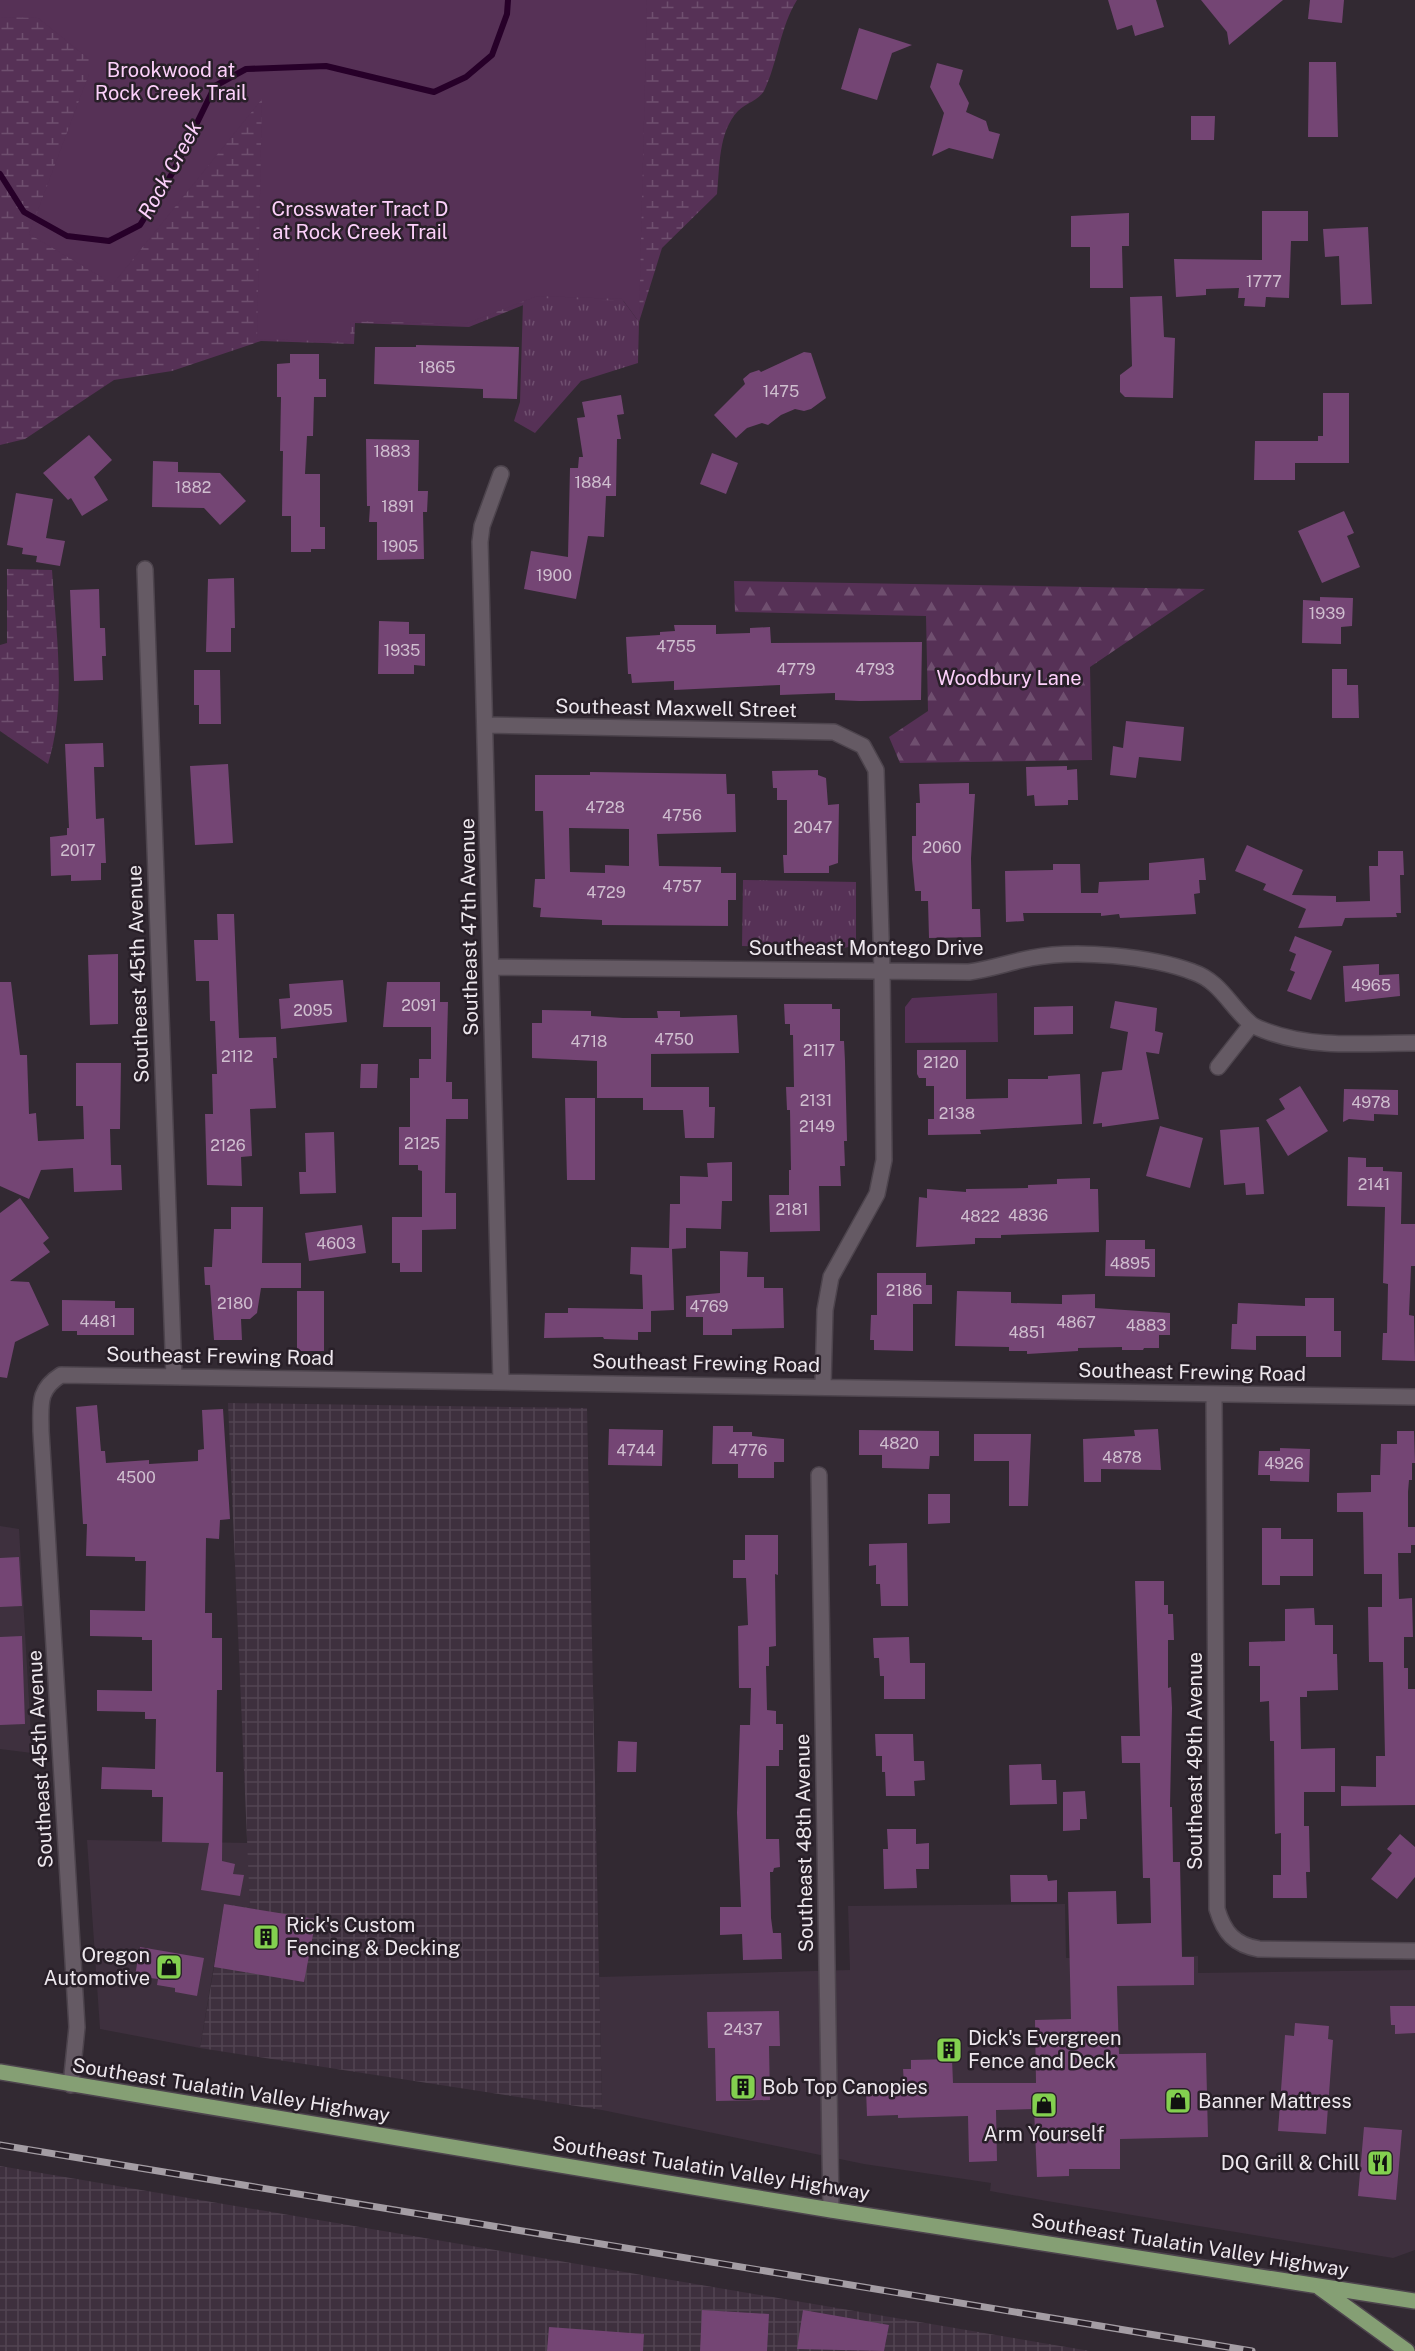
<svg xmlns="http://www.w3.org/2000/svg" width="1415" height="2351" viewBox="0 0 1415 2351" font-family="'Public Sans',sans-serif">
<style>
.built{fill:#3e303e}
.industrial{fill:url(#industrial-grid)}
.grass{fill:url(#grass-tufts)}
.forest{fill:url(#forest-firs)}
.wetland{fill:url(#wetland-marsh)}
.park{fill:#563156}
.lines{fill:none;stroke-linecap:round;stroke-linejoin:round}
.stream{stroke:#270029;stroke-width:6}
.building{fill:#744574;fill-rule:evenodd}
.minor-casing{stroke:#4d444d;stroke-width:18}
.primary-casing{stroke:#4d444d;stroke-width:18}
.minor{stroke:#655a64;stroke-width:15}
.primary{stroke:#859f74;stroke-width:15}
.rail-casing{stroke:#a49da4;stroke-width:7}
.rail{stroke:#281f28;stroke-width:4.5;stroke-dasharray:14;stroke-linecap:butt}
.labels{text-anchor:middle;stroke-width:5;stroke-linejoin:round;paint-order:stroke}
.number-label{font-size:16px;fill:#cfbecf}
.park-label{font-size:20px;fill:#fcd0fa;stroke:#281f28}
.street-label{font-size:20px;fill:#ede7ed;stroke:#281f28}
.poi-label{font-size:20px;fill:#ede7ed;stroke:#281f28;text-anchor:start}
.water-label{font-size:21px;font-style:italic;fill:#fdd1fc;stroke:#281f28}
</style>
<defs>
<pattern id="industrial-grid" width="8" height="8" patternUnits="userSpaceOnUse" patternTransform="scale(1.5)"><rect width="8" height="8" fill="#3e303e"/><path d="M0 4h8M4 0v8" fill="none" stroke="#514451"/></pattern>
<pattern id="grass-tufts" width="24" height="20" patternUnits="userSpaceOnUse" patternTransform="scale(1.5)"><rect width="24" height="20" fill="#563156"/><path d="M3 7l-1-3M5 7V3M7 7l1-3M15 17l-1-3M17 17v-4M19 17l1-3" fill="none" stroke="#6f4f6f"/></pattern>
<pattern id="forest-firs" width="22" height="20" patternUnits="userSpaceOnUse" patternTransform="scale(1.5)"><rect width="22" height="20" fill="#563156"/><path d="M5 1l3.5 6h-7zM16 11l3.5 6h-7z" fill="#6f4f6f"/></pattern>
<pattern id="wetland-marsh" width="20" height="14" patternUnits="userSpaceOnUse" patternTransform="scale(1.5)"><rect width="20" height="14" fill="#563156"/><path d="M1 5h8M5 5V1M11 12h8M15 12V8" fill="none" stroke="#6f4f6f"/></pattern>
</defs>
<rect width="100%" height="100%" fill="#322932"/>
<!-- built -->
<path class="built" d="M0,1526l19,3 13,224 -32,-4z
M87,1840l162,3 1,66 -26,-4 -24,143 -100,-19z
M1065,1904l1,54 132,-2v17l217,-3v280l-22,8 -346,-57 -57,-10 1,-8 -127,-19 -262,-54 -3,-133 251,-7 -2,-64z"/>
<!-- industrial -->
<path class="industrial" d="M228,1403l359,5 15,702 -402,-62 25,-144 25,4z
M0,2166l1090,185h-1090z"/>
<!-- grass -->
<path class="grass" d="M537,296l85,3 17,23 -1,41 -57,18 -46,52 -21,-12 6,-19 3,-100z
M743,880l113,2v60l-4,4 -8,2 -102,-2z"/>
<!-- forest -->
<path class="forest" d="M734,581l471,8 -115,78 2,93 -192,3 -11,-26 39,-26 -2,-95 -191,-4z"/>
<!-- wetland -->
<path class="wetland" d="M0,0h797c-17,27 -19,62 -33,91 -5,9 -18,12 -26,20 -20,21 -18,56 -21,83l-55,54 -23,74 -13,-21 -85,-3 -72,29 -114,-4 -1,21 -93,-3 -89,30 -58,9 -89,59 -25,6z
M7,569l45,1c4,63 15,133 -4,194l-48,-33v-86l7,-2z"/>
<!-- park -->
<path class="park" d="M0,0h647l-8,322 -17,-23 -85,-3 -72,28 -114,-3 -1,21 -93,-3 5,-240 -149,185 -84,-50 60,-160v-15l-51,-41 -38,-1z
M997,993l1,49 -93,1v-36l7,-9z"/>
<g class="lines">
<!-- stream -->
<path class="stream" d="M0,174l24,38 43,24 42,5 31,-16 33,-53 42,-86 31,-17 80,-3 108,26 32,-15 26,-22 15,-41 1,-14"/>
</g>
<!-- building -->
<path class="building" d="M1108,0h48l8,27 -29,9 -3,-11 -15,5z
M1201,0h82l-54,45 -2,-13z
M1310,0h34l-2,23 -34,-4z
M859,28l53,17 -20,8 -15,47 -36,-11z
M1309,62h27l2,75h-30z
M937,63l26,7 -4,14 10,19 -3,9 20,9 3,10 11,3 -7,25 -44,-11 -17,8 12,-43 -14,-26z
M1191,116h24l-1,24h-23z
M1262,211h46v30h-17l-2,57 -23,-1 -1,10 -21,-1 1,-8h-7l1,-10 -33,1v6l-30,2 -2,-38 88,1z
M1129,213v33h-7l1,42h-33v-41h-19v-31z
M1368,227l4,77 -31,1 -2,-49 -14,1 -2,-28z
M1162,296l2,41 11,1 -2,60 -48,-1 -5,-5v-17l12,-9 -2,-69z
M416,345l103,2 -2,52 -34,-1v-9l-109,-5 1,-37h41z
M804,352l7,1 15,45 -15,11 -7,2 -9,-2 -14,6 -13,10 -6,-2 -15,5 -11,10 -22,-23 31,-31 -2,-5 7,-6 9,-3 2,2z
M290,354h29v25h7v18h-12l-1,39h-6l-2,38h15v53h5v22h-14v3h-20v-36h-9l1,-65h-3l1,-54h-4v-33l13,-1z
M1323,393h26v70h-54v17h-41l1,-39h63v-5h5z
M621,395l3,19 -7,1 4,24h-4l-1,57h-10l-2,41 -16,-1 -12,63 -52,-10 7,-38 37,6 2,-89h8l1,-11h4l-6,-39 8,-1 -3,-15z
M89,435l23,25 -18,17 14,23 -26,16 -11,-18 -3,2 -25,-27z
M366,439l53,1 -1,51h10l-1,21h-4l1,47 -47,1v-38h-8l1,-16h-3z
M712,453l26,10 -12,31 -26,-10z
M153,461l25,1v10l42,1 26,28 -26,24 -16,-17 -52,-1z
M16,493l37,6 -7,39 19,3 -5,25 -24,-4 1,-6 -15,-2 1,-6 -16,-3z
M1344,511l10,22 -7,3 13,31 -38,16 -24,-52z
M234,578l1,50h-4v24h-25l2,-73z
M99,589l1,39h5l1,28h-4l1,24 -29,1 -4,-91z
M1320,597l33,1 -1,28 -11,1v17l-39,-1 1,-43 17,1z
M379,621l30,1v12h16v32l-11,-1v9h-36z
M674,625h42v9l34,-1v-5l20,-1 1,16 151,-1 -1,58 -61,1 -25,-1v-7l-55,2v-10l-106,5v-9l-42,2 -1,-9h-3l-2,-37 34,-2v-3l15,-1z
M1332,669h15v16h11l1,33h-27z
M194,670h26l1,54h-22v-19h-5z
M1126,721l58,6 -3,34 -42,-4 -3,21 -26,-3 3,-29 10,2z
M103,743l1,24h-10l2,52 8,-1 2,45h-5v17l-30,1v-6l-20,1 -1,-39 17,-2v-7h2l-4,-84z
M228,764l5,79 -38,2 -5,-79z
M1067,766v4l10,-1 1,31h-10v5l-33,1 -1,-11 -7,1 -1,-29z
M818,770v5l8,3 2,27 11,-1 -1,59 -9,3v7h-45l-1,-18h4v-55h-10v-12h-4l-1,-17z
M590,772l136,2 1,20h8l1,38 -79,2 2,32 62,1v6h15v27h-8v26l-126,-1v-5l-62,-3 1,-9 -8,-1 2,-28h10l-2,-68h-8v-36h55zM569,828l60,1v37l-24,-1v8l-35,-1z
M969,783v11h6l-4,64 1,51h8l1,28 -52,1 -1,-37h-7v-10h-6l-3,-32v-23h4v-33h4l-1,-19z
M1247,845l56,25 -11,25 44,1v6l34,-1 -1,-35h9v-15h25l1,24h-4l1,38h-5l1,4 -52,1 -3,8 -44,2 8,-19 -43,-19 3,-6 -31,-13z
M1204,858l2,22h-7l1,13 -6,1 2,20 -76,4 -1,-4 -18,2v-3h-78l1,8 -18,1 -1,-51 48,-1v-6h27l1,29h17l1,-11 50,-2v-17z
M217,914h17l5,124 37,-1 1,21h-4l3,50 -26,1 2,47 -11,1 1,29 -35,-1 -2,-71h8l-1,-40h5l-2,-53h-5l-1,-40h-13l-2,-41h24z
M1295,936l37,15 -21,49 -24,-9 8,-19 -5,-2 6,-16 -7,-3z
M118,954v70l-28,1 -2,-70z
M1379,964v11l20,-1 1,22 -55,6 -2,-36z
M343,980l4,42 -66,7 -2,-30 11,-1 -1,-14z
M0,982h11l9,73h7l2,59 7,-1 2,28 46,-2 -1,-33h-7v-43h45l-1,66h-10l1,36h10l1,25 -48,2 -1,-24 -32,2 -12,29 -29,-13z
M387,982h53v20h8l-2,80h6v17h16v20h-22l-1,74h11v36l-34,1v-59l-4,-1v-5h-19v-38h11v-49h9v-19h12v-32h-48z
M1115,1001l42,7 -2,23 8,2 -4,21 -13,-2 13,67 -57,8v-4l-9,1 9,-52 20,-2 6,-38 -18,-4z
M784,1004h48v5h8v32h4l1,20 2,80h-3l1,25h-5l1,20h-22l1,45 -50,1 -1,-37h20v-25h2l-1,-60h-3l-1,-23h8l-1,-52h-3v-11h-5z
M1073,1006v28l-39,1v-28z
M542,1010l49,1v5l32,2h35l-1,-7h23v6l57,-2 2,38 -88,1v33h58v20h6l-1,31h-29l-2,-28h-40v-12h-46v-37l-65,-3v-35h10z
M917,1050h49v49l42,-1v-19h40v-3l32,-2 2,50 -102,6 1,4 -53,1v-16h6v-33h-8v-8h-7l-2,-4z
M361,1064h17l-1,24h-17z
M1300,1086l28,45 -40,25 -22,-36 19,-11 -6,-10z
M1344,1089l54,1v25l-24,-1v7l-25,-2 -6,3z
M565,1098h30v82h-28z
M1160,1126l43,12 -13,50 -44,-12z
M1259,1127l5,67 -18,1 -1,-12 -21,2 -4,-55z
M334,1132l2,61 -36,1 -1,-22h7l-1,-39z
M1348,1157l18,1v9h17v4l19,1 -1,52h14v42h-4l-2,49 5,1 1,45 -33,-1 1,-27h4l1,-49 -5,-1 2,-76 -38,-1z
M732,1162v39h-10l-1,28 -35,-1v20l-14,1 2,61 -23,1v21h-13v8l-34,-1 -1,-2 -59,1 1,-25h23v-5l75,1 -1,-34 -12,-1 1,-27 38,1 1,-44h10v-28l28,1 -1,-14z
M1090,1178v11h8l1,43 -98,3v3h-26v6l-59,3 3,-50 8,1v-9l39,3v-3l62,-1v-3l29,-1v-5z
M20,1198l29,40 -6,5 7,9 -40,29 19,1 20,43 -34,17 -8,36 -7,-1v-164z
M231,1207h32l-1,56h39v25h-40l-4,25 -7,6h-9l1,21h-28l-4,-55h-5l-1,-18h8l2,-38h17z
M392,1217h30v55h-22v-9h-8z
M362,1225l4,28 -57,8 -4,-28z
M1106,1240h39v9h10v28l-50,-1z
M720,1251l28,1 -1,25h17v11h19l1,40 -52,1v6h-29v-18h-17v-21l34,-3z
M877,1273h49v12h6v19h-19v47l-39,-1v-10h-4l1,-25h6z
M297,1291h27v60h-27z
M957,1291l54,1v11l51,1v-9l33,-1v14l75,5v22h-11v13h-15l-1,2h-21v-3l-44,1v3l-51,3v-3h-18v-4l-54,-1z
M1305,1298h29v33h7v26h-35v-21h-50v14l-25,-1 1,-25h5l1,-21 67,3z
M62,1300l53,1v7h19v27h-57v-4h-15z
M97,1405l4,46h4l1,12 43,-3v4l49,-3v-11l6,-1 -2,-39 21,-1 7,110 -10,1 -1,19 -13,-1 -1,75h7v25h10v52h-5l-1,82h7l-1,89 13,3 -2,10 11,1 -4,21 -39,-6 8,-47 -47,-1 1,-45h-11v-7l-51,-1 1,-22 53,2 1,-50h-11v-7l-48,-1v-21l55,1v-51h-10v-3l-52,-1v-26l55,1 1,-50h-11v-4l-49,-1 1,-32h-4l-7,-117z
M713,1426h20v6h19v4l32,3v23h-10v16h-36v-14h-26z
M609,1429l54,1 -1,36 -54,-1z
M1158,1429l3,41 -60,-1v13h-17l-1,-43 52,-3 -1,-6z
M859,1430l80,1v25h-9l-1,13 -47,-1v-13h-23z
M1397,1431h17l1,32h-3v17h-3l-1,12v35h7v18h-4v8h-13l1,46 13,-1 1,39h-9v31h4v21h7v116l-74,1v-20l35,1v-31h9l-2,-94h-14l-1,-55h14v-33h-18l-1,-62h-26v-19l34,-1v-17h9l1,-31h16z
M974,1434h57l-3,72h-19v-45h-35z
M1280,1448l30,1 -1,33 -39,-1v-6h-12l1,-24h21z
M928,1494h22v29l-22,1z
M1262,1528h19v11h32v37h-33v9h-18z
M745,1535h33v40l-3,-1 1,72 -7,1v19h-3l1,44 9,1v13h7v26h-4v16h-13v73h13l1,28 -6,1 -1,4h-3l1,46 2,15h8l1,26 -39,1 -1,-26 -22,1v-28h21l-4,-94 3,-88h10l1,-37h-12l-1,-62 10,-1 -2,-47h-13v-18h12z
M907,1543l1,63h-27l-1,-22h-4v-19l-7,1v-22z
M19,1557l3,49 -22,1v-49z
M1135,1581h29v24h4v9h5l1,26h-6v48l3,-1 1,21 -2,99h2l1,55h7l2,95h12v28l-77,1 2,68 87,-1 2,84 -88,2v30h-51v7l-32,1 -3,-68 -38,1 1,51 -28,1 -1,-46 -70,2v-3l-31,1 -1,-27 7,-1v-3l31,-2 -1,-14h8v-9l41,-1 1,24h83l-1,-63 36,-1 -3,-127 48,-1 1,33 34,-1 -1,-45h-7l-3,-115h-18l-1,-27h19z
M1314,1608l1,17h18v29h4l1,36 -31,1v6h-7l1,52 34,-1v44h-31v34h5l1,46h-4l1,26h-34v-23h8v-42l-6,1 -1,-93h-4l-1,-40 -9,1v-36h-11v-24l36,-1v-32z
M22,1636l3,88 -25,1v-88z
M909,1637l1,26h15v36h-41v-23h-4l-1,-18h-5l-1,-20z
M875,1734h38l1,27h10l1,19 -11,1 1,15h-29l-1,-24h-3v-16h-6z
M618,1741l19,1 -1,30h-19z
M1041,1764l1,16h14l1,24 -47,1 -1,-40z
M1085,1791l2,28h-7v11l-17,1v-39z
M887,1829h29v15l13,-1v26h-13l1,19 -33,1 -1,-40h5z
M1400,1834l15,13v30l-18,22 -26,-20 21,-26 -5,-4z
M1010,1875h37l1,6 9,-1v22h-46z
M224,1904l92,15 -12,63 -90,-15z
M140,1947l64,11 -7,38 -22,-4v-4l-18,-3 1,-6 -23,-3z
M1390,2006h25v27l-20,1v-9h-4z
M779,2011l1,35h-11l1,54 -54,1 -1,-53h-7l-1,-36z
M1295,2023l34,3 -1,13 5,1 -7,94 -48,-3 7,-96 9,1z
M1364,2127l38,3 -6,70 -38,-4z
M702,2310l67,4 -2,37h-67z
M803,2310l86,15 -5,26 -87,-2z
M549,2327l95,7 -1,17h-96z"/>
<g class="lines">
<defs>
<path id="minor" d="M145,569l29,808
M485,725l349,7 29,14 13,24 6,200 2,190 -7,34 -46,83 -6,33 -2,75
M491,967l478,5c22,-3 41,-10 62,-14 45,-9 120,-2 162,14 27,9 37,34 57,51 4,4 11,6 16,8 48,18 99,12 149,12
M1218,1067l33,-42
M501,1382l-21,-840 2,-16 19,-52
M1214,1394l3,515c7,24 18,36 42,40l156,2
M819,1475l12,735
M71,2085l6,-58 -36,-596c0,-26 -4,-41 20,-56l1354,22"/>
<path id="primary" d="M0,2072l831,138 584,91
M1320,2288l87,63"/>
</defs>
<!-- minor casing -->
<use href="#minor" class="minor-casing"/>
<!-- primary casing -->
<use href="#primary" class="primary-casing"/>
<!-- minor -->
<use href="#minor" class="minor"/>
<!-- primary -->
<use href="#primary" class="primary"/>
<defs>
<path id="rail" d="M0,2145l1252,206"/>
</defs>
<!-- rail casing -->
<use href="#rail" class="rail-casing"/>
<!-- rail -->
<use href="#rail" class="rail"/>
</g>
<!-- icons -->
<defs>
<symbol id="building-square" viewBox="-11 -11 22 22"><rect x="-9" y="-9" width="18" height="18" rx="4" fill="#83d04f" stroke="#281f28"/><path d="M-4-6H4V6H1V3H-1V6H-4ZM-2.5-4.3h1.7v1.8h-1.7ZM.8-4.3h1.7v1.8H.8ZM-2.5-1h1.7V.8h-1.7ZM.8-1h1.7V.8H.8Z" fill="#111"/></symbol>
<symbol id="shop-square" viewBox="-11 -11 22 22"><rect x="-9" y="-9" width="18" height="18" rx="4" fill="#83d04f" stroke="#281f28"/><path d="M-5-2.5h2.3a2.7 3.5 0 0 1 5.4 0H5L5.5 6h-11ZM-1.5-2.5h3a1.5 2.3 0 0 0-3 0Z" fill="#111"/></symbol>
<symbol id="restaurant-square" viewBox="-11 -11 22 22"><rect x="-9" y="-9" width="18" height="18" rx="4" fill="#83d04f" stroke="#281f28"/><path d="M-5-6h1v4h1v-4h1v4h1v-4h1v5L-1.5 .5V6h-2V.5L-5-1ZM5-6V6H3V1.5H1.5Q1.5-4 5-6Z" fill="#111"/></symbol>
</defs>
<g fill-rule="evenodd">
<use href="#building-square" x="251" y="1922" width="30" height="30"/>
<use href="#shop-square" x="154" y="1952" width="30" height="30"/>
<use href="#building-square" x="934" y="2035" width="30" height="30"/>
<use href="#building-square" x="728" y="2072" width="30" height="30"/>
<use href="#shop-square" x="1163" y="2086" width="30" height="30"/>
<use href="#shop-square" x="1029" y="2090" width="30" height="30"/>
<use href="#restaurant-square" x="1365" y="2148" width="30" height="30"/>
</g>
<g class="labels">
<!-- number labels -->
<g class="number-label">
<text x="1264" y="287">1777</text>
<text x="437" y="373">1865</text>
<text x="781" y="397">1475</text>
<text x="392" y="457">1883</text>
<text x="593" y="488">1884</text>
<text x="193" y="493">1882</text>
<text x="398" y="512">1891</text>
<text x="400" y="552">1905</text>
<text x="554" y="581">1900</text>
<text x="1327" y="619">1939</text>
<text x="676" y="652">4755</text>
<text x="402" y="656">1935</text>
<text x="796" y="675">4779</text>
<text x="875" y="675">4793</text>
<text x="605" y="813">4728</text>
<text x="682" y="821">4756</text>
<text x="813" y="833">2047</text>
<text x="942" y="853">2060</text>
<text x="78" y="856">2017</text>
<text x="682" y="892">4757</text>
<text x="606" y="898">4729</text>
<text x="1371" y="991">4965</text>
<text x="419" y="1011">2091</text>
<text x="313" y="1016">2095</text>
<text x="674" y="1045">4750</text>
<text x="589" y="1047">4718</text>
<text x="819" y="1056">2117</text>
<text x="237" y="1062">2112</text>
<text x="941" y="1068">2120</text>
<text x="816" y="1106">2131</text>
<text x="1371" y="1108">4978</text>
<text x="957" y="1119">2138</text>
<text x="817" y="1132">2149</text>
<text x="422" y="1149">2125</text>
<text x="228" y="1151">2126</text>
<text x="1374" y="1190">2141</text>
<text x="792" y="1215">2181</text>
<text x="1028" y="1221">4836</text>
<text x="980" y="1222">4822</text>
<text x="336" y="1249">4603</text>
<text x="1130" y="1269">4895</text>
<text x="904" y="1296">2186</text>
<text x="235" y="1309">2180</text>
<text x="709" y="1312">4769</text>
<text x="98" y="1327">4481</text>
<text x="1076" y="1328">4867</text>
<text x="1146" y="1331">4883</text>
<text x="1027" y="1338">4851</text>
<text x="899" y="1449">4820</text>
<text x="636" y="1456">4744</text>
<text x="748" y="1456">4776</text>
<text x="1122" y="1463">4878</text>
<text x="1284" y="1469">4926</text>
<text x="136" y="1483">4500</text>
<text x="743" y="2035">2437</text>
</g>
<!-- park labels -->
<g class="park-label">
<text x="171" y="77">Brookwood at<tspan x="171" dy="23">Rock Creek Trail</tspan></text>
<text x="360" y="216">Crosswater Tract D<tspan x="360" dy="23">at Rock Creek Trail</tspan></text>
<text x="1009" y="685">Woodbury Lane</text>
</g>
<!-- street labels -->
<g class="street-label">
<text transform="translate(676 708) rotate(1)" y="7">Southeast Maxwell Street</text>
<text transform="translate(469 927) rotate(-91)" y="7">Southeast 47th Avenue</text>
<text x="866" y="955">Southeast Montego Drive</text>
<text transform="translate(138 974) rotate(-92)" y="7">Southeast 45th Avenue</text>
<text transform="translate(220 1356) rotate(1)" y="7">Southeast Frewing Road</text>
<text transform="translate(706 1363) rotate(1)" y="7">Southeast Frewing Road</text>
<text transform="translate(1192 1372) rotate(1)" y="7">Southeast Frewing Road</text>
<text transform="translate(40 1759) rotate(-93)" y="7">Southeast 45th Avenue</text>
<text transform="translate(1195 1761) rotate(-90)" y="7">Southeast 49th Avenue</text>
<text transform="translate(804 1843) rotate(-91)" y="7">Southeast 48th Avenue</text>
<text transform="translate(231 2090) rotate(9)" y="7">Southeast Tualatin Valley Highway</text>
<text transform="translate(711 2168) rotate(9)" y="7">Southeast Tualatin Valley Highway</text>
<text transform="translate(1190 2245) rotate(9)" y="7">Southeast Tualatin Valley Highway</text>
</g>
<!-- poi labels -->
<g class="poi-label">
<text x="286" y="1932">Rick's Custom<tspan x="286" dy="23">Fencing &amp; Decking</tspan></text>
<text x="150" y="1962" text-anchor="end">Oregon<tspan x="150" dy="23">Automotive</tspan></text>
<text x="968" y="2045">Dick's Evergreen<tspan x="968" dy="23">Fence and Deck</tspan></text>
<text x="762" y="2094">Bob Top Canopies</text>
<text x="1198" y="2108">Banner Mattress</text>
<text x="1044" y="2141" text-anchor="middle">Arm Yourself</text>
<text x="1360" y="2170" text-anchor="end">DQ Grill &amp; Chill</text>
</g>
<!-- water labels -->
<g class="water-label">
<text transform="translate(170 170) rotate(-61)" y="7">Rock Creek</text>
</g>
</g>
</svg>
